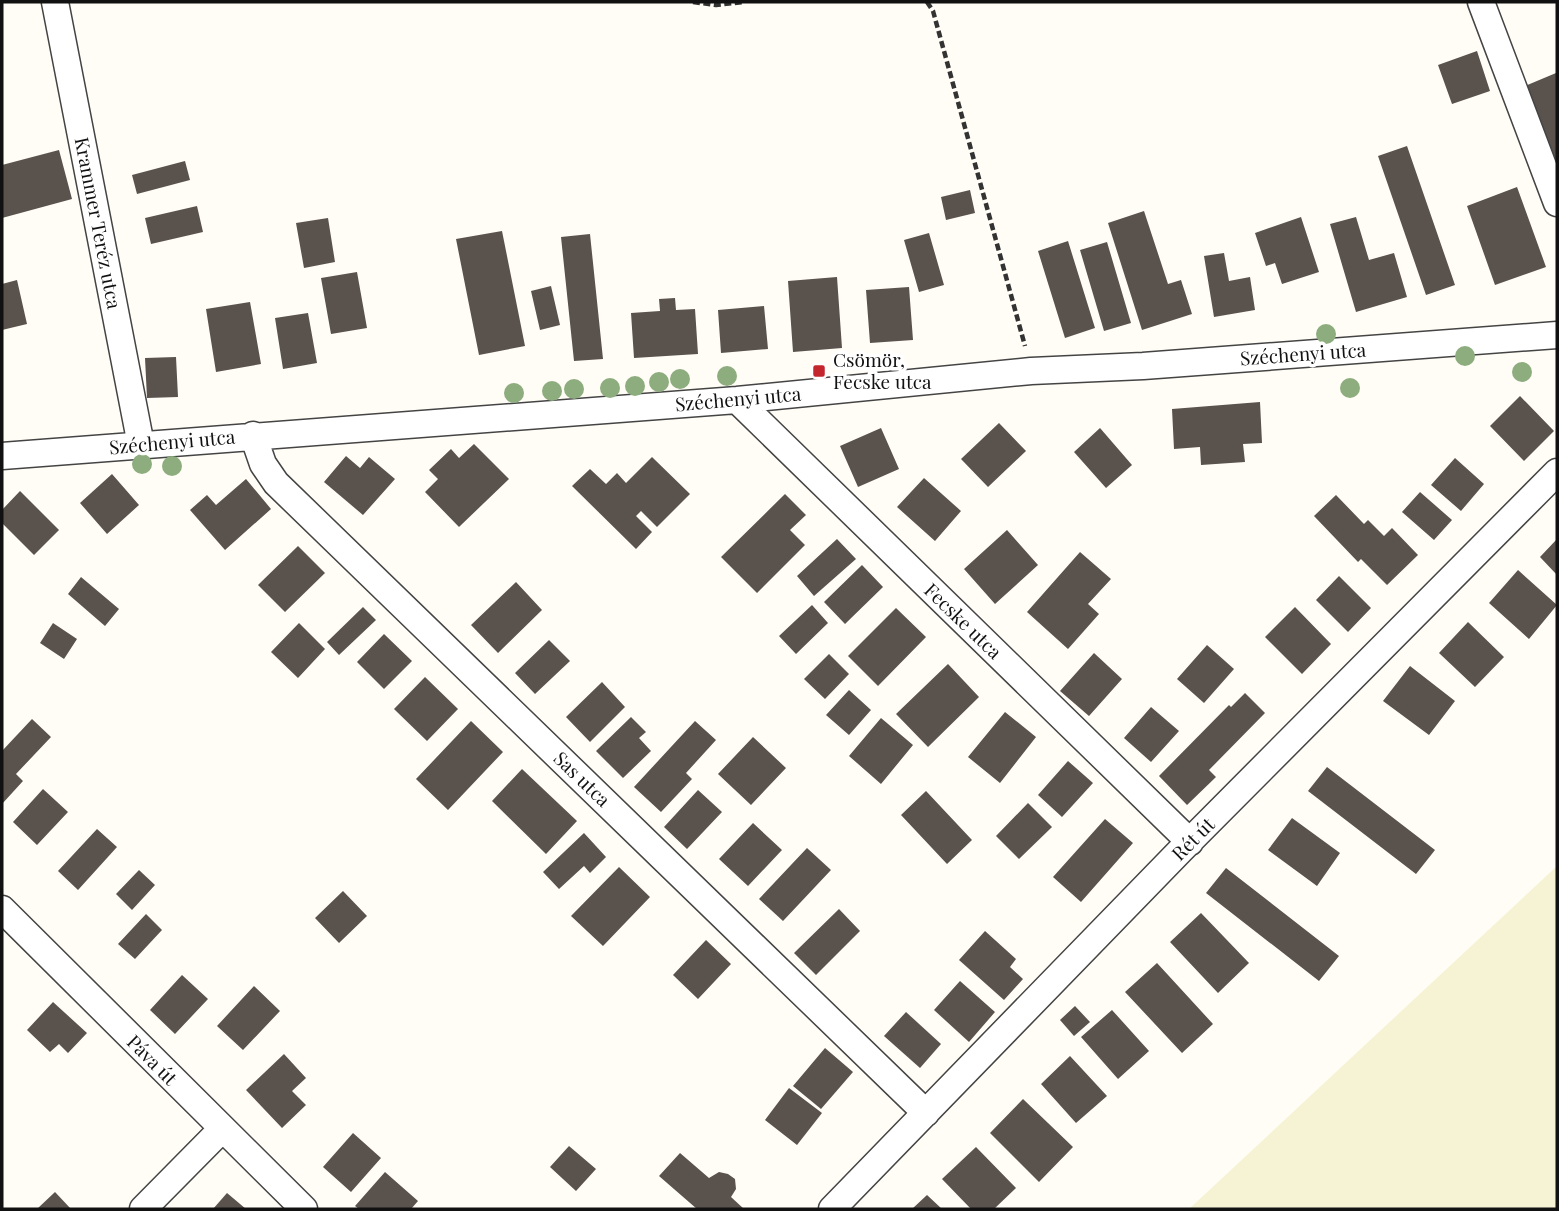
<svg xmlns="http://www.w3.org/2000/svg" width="1559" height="1211" viewBox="0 0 1559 1211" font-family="'Playfair Display',serif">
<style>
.farmland{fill:#f6f3d4}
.building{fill:#5a524d}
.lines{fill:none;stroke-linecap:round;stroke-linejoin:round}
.street-casing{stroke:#444;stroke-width:29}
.path{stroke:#333;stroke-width:4.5;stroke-dasharray:7 3.5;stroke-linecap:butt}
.street{stroke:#fff;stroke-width:26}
.tree{fill:#8dad7f}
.poi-dot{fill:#c4262e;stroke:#fff;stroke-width:2.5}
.labels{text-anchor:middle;stroke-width:7;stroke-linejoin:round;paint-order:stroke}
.street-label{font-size:19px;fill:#111;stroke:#fff}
.poi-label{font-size:19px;fill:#111;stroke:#fff;text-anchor:start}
</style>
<rect width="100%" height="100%" fill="#fffdf5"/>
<!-- farmland -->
<path class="farmland" d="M1557,866v343h-368z"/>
<!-- building -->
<path class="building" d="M1477,51l13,40 -38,13 -14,-39z
M1556,73l1,3v89l-32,-79z
M1407,146l48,139 -29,10 -48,-139z
M59,150l13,49 -70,19v-53z
M185,161l5,19 -53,14 -5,-19z
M1517,187l29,80 -51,18 -28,-79z
M970,190l5,23 -29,7 -5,-23z
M197,206l6,26 -52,12 -6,-26z
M1144,211l24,73 13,-4 11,34 -50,16 -34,-107z
M1301,217l18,55 -37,12 -7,-21 -9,3 -11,-33z
M1356,217l13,43 25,-7 13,44 -51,15 -26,-88z
M328,218l7,44 -31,6 -8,-45z
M502,231l23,115 -46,9 -23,-116z
M929,233l15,52 -25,7 -15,-52z
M590,234l13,125 -29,2 -13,-124z
M1068,241l27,87 -30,10 -27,-87z
M1107,242l24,81 -27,8 -24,-81z
M1224,253l5,28 21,-4 5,33 -41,7 -10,-61z
M357,272l10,56 -36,6 -10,-56z
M837,277l5,71 -49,4 -5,-71z
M17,280l10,44 -25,6v-46z
M551,286l9,39 -20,5 -9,-39z
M909,287l4,53 -43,3 -4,-53z
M675,298l1,12 19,-1 3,45 -64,4 -3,-45 29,-2 -1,-12z
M250,302l11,62 -45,8 -10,-63z
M764,306l4,43 -47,4 -3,-43z
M308,313l9,50 -34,6 -8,-51z
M176,357l2,40 -31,1 -2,-40z
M1520,396l34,35 -30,30 -34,-35z
M1260,402l2,41 -19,1 2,18 -44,3 -1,-18 -26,2 -2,-40z
M999,423l27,28 -38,36 -27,-28z
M881,428l18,41 -41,18 -18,-41z
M1100,428l32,37 -26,23 -32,-36z
M474,444l35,35 -50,48 -34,-35 13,-13 -9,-9 22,-21 8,9z
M346,456l14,12 9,-11 26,22 -32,36 -39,-33z
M652,457l38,37 -33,33 -16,-16 -5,5 16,16 -16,17 -64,-63 18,-17 16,15 11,-11 9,10z
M1455,458l29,26 -23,27 -30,-26z
M112,474l27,31 -32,29 -27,-31z
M924,478l37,33 -26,30 -38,-34z
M246,479l25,30 -46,41 -35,-40 17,-15 9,10z
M20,491l39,39 -25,25 -32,-32v-13z
M1420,492l32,28 -18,20 -32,-28z
M785,494l21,21 -16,15 15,15 -48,48 -36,-36z
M1336,495l28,29 4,-4 16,16 8,-8 26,27 -31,30 -26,-26 -3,3 -44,-46z
M1007,530l31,35 -43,39 -31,-35z
M837,539l19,20 -42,37 -17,-20z
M1557,539v36l-17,-18z
M298,546l27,27 -40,39 -27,-27z
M1080,552l31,27 -23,25 11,10 -31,35 -41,-37z
M862,565l21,22 -38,37 -21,-22z
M1518,570l39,35 -28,34 -40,-36z
M1339,576l32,32 -23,24 -32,-32z
M81,577l38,32 -14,17 -37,-32z
M516,582l26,28 -44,43 -27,-28z
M812,605l16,18 -32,31 -17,-18z
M363,607l13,13 -37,35 -12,-13z
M1295,607l36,37 -29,30 -37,-37z
M896,608l30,29 -48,49 -30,-30z
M1468,622l36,35 -29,30 -36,-34z
M53,623l24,16 -13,20 -24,-16z
M299,623l26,26 -27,29 -27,-26z
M384,634l28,27 -28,28 -27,-27z
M549,640l21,21 -35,33 -20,-21z
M1207,645l27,24 -30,34 -27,-24z
M1094,653l28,26 -33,37 -29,-25z
M829,654l20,20 -24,25 -21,-20z
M948,664l31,33 -51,50 -32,-33z
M1410,666l45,35 -26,34 -46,-34z
M425,677l33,32 -31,32 -33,-32z
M602,682l23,25 -35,35 -24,-25z
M849,690l22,20 -22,25 -23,-20z
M1245,693l20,20 -56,57 7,7 -29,28 -28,-29 70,-71 2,2z
M1151,707l28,24 -28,31 -27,-24z
M1005,712l31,25 -36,46 -32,-26z
M631,717l15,15 -7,6 12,13 -28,27 -27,-27z
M881,718l32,27 -32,39 -32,-28z
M32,719l19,18 -35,37 7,7 -21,23v-53z
M471,721l32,31 -55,58 -32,-31z
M695,721l21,19 -30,33 6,6 -31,33 -27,-25z
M753,737l33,31 -35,37 -33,-31z
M1068,761l25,22 -31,34 -24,-22z
M1327,767l108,83 -19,24 -108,-83z
M522,769l55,52 -31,33 -54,-53z
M43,789l25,23 -31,33 -24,-23z
M698,790l24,22 -35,37 -23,-22z
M926,791l46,49 -25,24 -46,-49z
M1028,803l24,24 -33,32 -23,-23z
M1292,818l48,35 -23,33 -49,-36z
M1105,819l28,24 -52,59 -28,-25z
M753,823l29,27 -34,36 -29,-27z
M97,829l20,18 -39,43 -20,-19z
M584,833l22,24 -16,16 -6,-7 -25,23 -16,-17z
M807,848l24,22 -48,51 -24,-22z
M619,867l31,30 -47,49 -32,-30z
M1226,868l113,88 -20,25 -113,-88z
M139,870l16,15 -23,25 -16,-16z
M343,891l24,25 -28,27 -24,-25z
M839,909l21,22 -44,44 -22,-22z
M1201,913l48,50 -31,30 -48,-51z
M146,914l16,16 -27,29 -17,-15z
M985,931l31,28 -6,8 13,12 -19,21 -45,-40z
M706,940l25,24 -33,35 -25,-24z
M1157,963l56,61 -31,29 -57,-61z
M182,975l26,24 -33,35 -25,-24z
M960,981l35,31 -26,30 -35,-32z
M254,986l26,25 -37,39 -26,-24z
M53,1002l34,31 -19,20 -9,-9 -9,8 -23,-22z
M1075,1006l15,16 -16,14 -14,-16z
M1112,1010l37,41 -31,28 -37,-42z
M906,1012l35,32 -21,24 -36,-32z
M825,1048l28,24 -32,37 -28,-23z
M284,1054l22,24 -14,13 14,14 -24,23 -36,-38z
M1070,1056l37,40 -31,27 -35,-39z
M789,1088l33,25 -25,32 -32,-25z
M1023,1099l50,48 -34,35 -49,-49z
M353,1133l28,25 -30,34 -28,-25z
M569,1146l27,23 -20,22 -26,-24z
M976,1147l40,41 -22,21h-23l-29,-30z
M680,1153l29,25 10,-6 9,2 7,5 1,10 -5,8 13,12h-47l-38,-33z
M385,1172l33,29 -7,8h-52l-4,-3z
M55,1192l16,17h-34z
M227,1193l19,16h-33z
M927,1195l15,14h-30z"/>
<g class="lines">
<defs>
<path id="street" d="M55,2l86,443
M1481,2l76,201
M737,400l453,442
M253,435l10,29 13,19 650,630
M2,456l735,-56 294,-29 112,-5 414,-31
M2,909l302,300
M143,1209l79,-80
M832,1209l348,-358 377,-379"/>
</defs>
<!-- street casing -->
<use href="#street" class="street-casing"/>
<!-- path -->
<path class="path" d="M693,2l23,3 28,-3
M927,2l6,9 92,335"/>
<!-- street -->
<use href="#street" class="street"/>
</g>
<!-- trees -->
<g class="tree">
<circle cx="1326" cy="334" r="10"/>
<circle cx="1465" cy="356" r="10"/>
<circle cx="1522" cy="372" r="10"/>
<circle cx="727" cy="376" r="10"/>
<circle cx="680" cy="379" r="10"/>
<circle cx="659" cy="382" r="10"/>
<circle cx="635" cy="386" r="10"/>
<circle cx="610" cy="388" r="10"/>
<circle cx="1350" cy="388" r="10"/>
<circle cx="574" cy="389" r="10"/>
<circle cx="552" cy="391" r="10"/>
<circle cx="514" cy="393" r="10"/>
<circle cx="142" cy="464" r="10"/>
<circle cx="172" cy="466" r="10"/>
</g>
<!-- markers -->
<rect class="poi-dot" x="812" y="364" width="14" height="14" rx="3.5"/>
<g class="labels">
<!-- street labels -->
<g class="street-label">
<text transform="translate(98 223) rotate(79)" y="7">Krammer Teréz utca</text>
<text transform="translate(1303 354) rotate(-4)" y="7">Széchenyi utca</text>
<text transform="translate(738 399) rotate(-5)" y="7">Széchenyi utca</text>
<text transform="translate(172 442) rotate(-5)" y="7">Széchenyi utca</text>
<text transform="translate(963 621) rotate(44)" y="7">Fecske utca</text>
<text transform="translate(582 779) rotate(44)" y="7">Sas utca</text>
<text transform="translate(1193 839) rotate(-45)" y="7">Rét út</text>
<text transform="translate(152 1060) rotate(45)" y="7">Páva út</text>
</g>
<!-- poi labels -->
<g class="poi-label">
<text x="833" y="367">Csömör,<tspan x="833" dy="22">Fecske utca</tspan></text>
</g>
</g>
<!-- border -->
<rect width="1559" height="1211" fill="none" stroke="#111111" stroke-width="7"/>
</svg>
